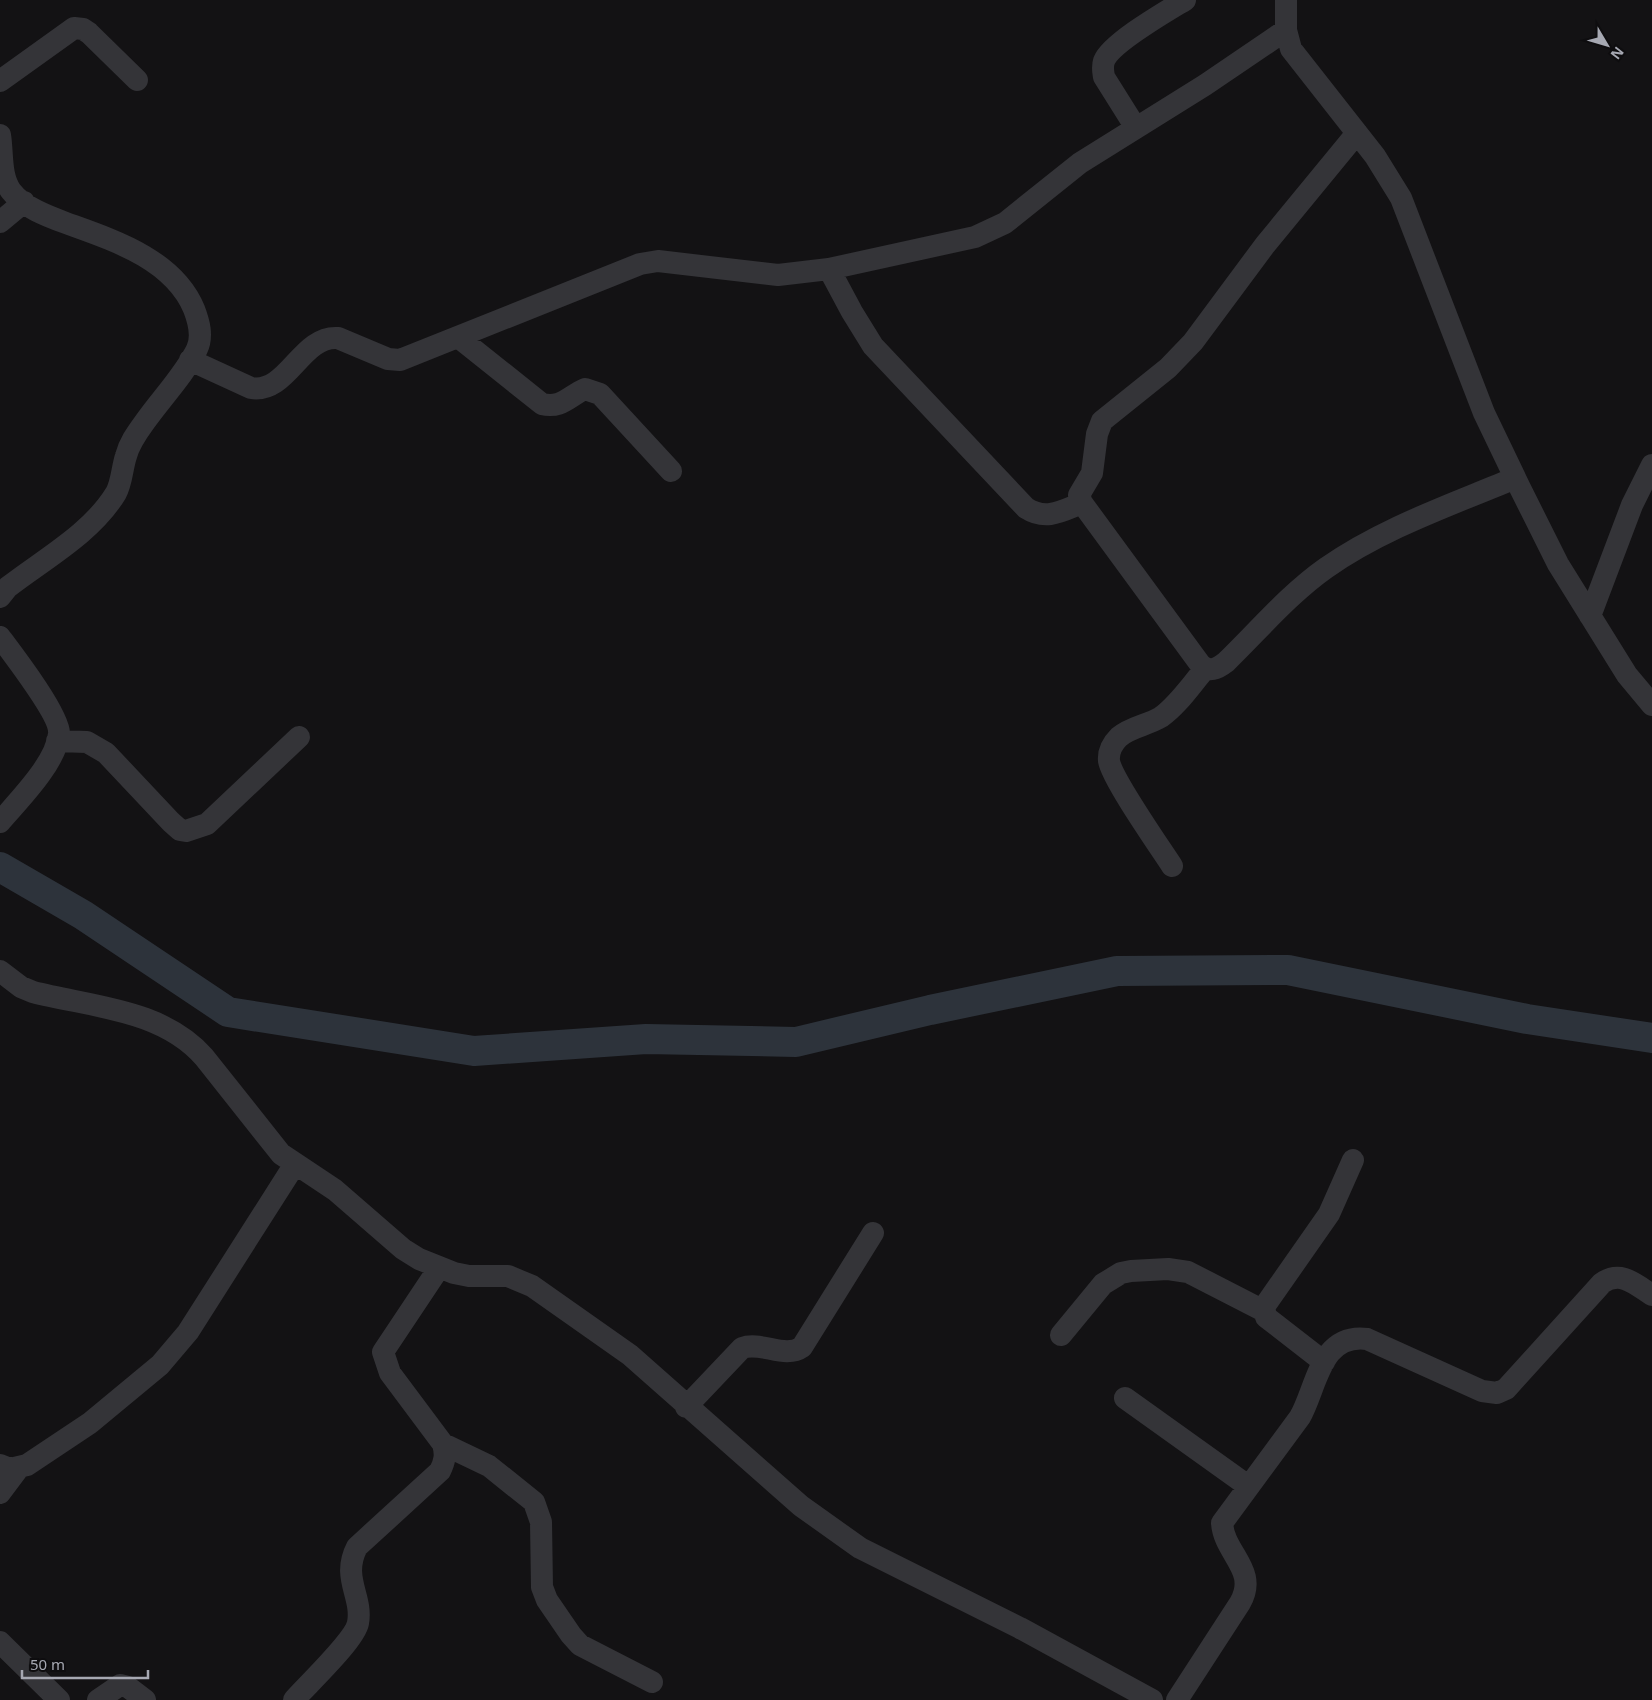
<svg xmlns="http://www.w3.org/2000/svg" width="1652" height="1700" viewBox="0 0 1652 1700" font-family="'Noto Sans',sans-serif">
<style>
.lines{fill:none;stroke-linecap:round;stroke-linejoin:round}
.river{stroke:#2d333b;stroke-width:30}
.minor{stroke:#343438;stroke-width:22}
</style>
<rect width="100%" height="100%" fill="#131214"/>
<g class="lines">
<!-- river -->
<path class="river" d="M0,867l83,48 145,97 246,39 172,-12 150,3 134,-32 187,-39 171,-1 239,49 125,19"/>
<!-- minor -->
<path class="minor" d="M1286,0v30l5,19 84,107 26,42 83,215 36,75 38,76 69,111 25,30
M0,81l74,-53 9,1 6,4 48,47
M1136,128l-32,-51c-1,-6 -2,-10 0,-16 7,-18 63,-50 81,-61
M1357,133l-92,112 -72,97 -25,26 -66,53 -5,13 -5,39 -13,22 3,8 118,161c9,9 17,5 26,-2 32,-31 63,-68 100,-94 57,-40 125,-63 189,-90
M0,135c3,18 0,41 11,56 12,16 36,25 55,32 47,17 107,36 128,86 5,13 9,27 3,40 -12,25 -37,51 -53,74 -8,11 -15,21 -18,33 -4,12 -4,26 -10,37 -24,40 -72,66 -108,94l-8,10
M0,222l24,-20
M829,269l23,43 21,34 153,162c20,13 36,3 56,-5
M458,337l84,67c19,5 27,-8 43,-15l15,5 71,77
M190,360l61,28c37,6 50,-53 87,-50l50,21 12,1 240,-96 18,-3 120,14 51,-6 146,-32 30,-14 75,-60 125,-78 81,-55
M1590,616l42,-111 20,-40
M0,637c12,16 61,80 59,97 -3,29 -40,66 -59,88
M57,741l30,1 19,11 65,69 9,8 6,1 21,-7 92,-87
M1172,866c-13,-20 -60,-87 -63,-105 -1,-10 4,-18 10,-24 11,-10 29,-12 42,-20 17,-12 30,-32 44,-48
M0,971l21,16 12,5c58,15 129,17 171,65l77,97 54,36 68,59 16,10 35,14 15,3h39l24,10 98,69 171,151 59,42 160,80 132,72
M1061,1335l42,-51 18,-11 10,-2 37,-2 20,3 76,39
M1324,1362l-58,-45 -2,-10 65,-93 24,-54
M1125,1398l123,88
M686,1407l56,-59c19,-7 43,11 60,-1l71,-114
M443,1444l46,22 45,36 7,20 1,65 5,13 24,35 9,10 72,37
M0,1465l10,4 17,-4 63,-42 70,-58 28,-33 107,-168
M0,1493l18,-24
M0,1642l59,58
M98,1700l22,-15 8,2 17,13
M294,1700c13,-15 61,-60 64,-77 5,-27 -17,-45 -1,-76l83,-76c5,-10 6,-17 3,-27l-53,-71 -7,-21 56,-84
M1177,1700l63,-97c19,-33 -16,-49 -18,-80l78,-106c17,-30 20,-84 67,-78l115,52 15,2 9,-4 96,-106c19,-13 33,1 50,12"/>
</g>
<!-- north arrow -->
<g transform="translate(1607 45) rotate(128)" stroke="#0e0d0f" stroke-width="4" paint-order="stroke">
<path d="M0-4L9 19L0 12L-9 19Z" fill="#a6a8b2"/>
<text y="-8" font-size="14" font-weight="bold" text-anchor="middle" fill="#a6a8b2">N</text>
</g>
<!-- scale -->
<path d="M22 1670v8h126v-8" fill="none" stroke="#a6a8b2" stroke-width="2.5"/>
<text x="30" y="1670" font-size="15" fill="#a6a8b2" stroke="#0e0d0f" stroke-width="4" paint-order="stroke">50 m</text>
</svg>
